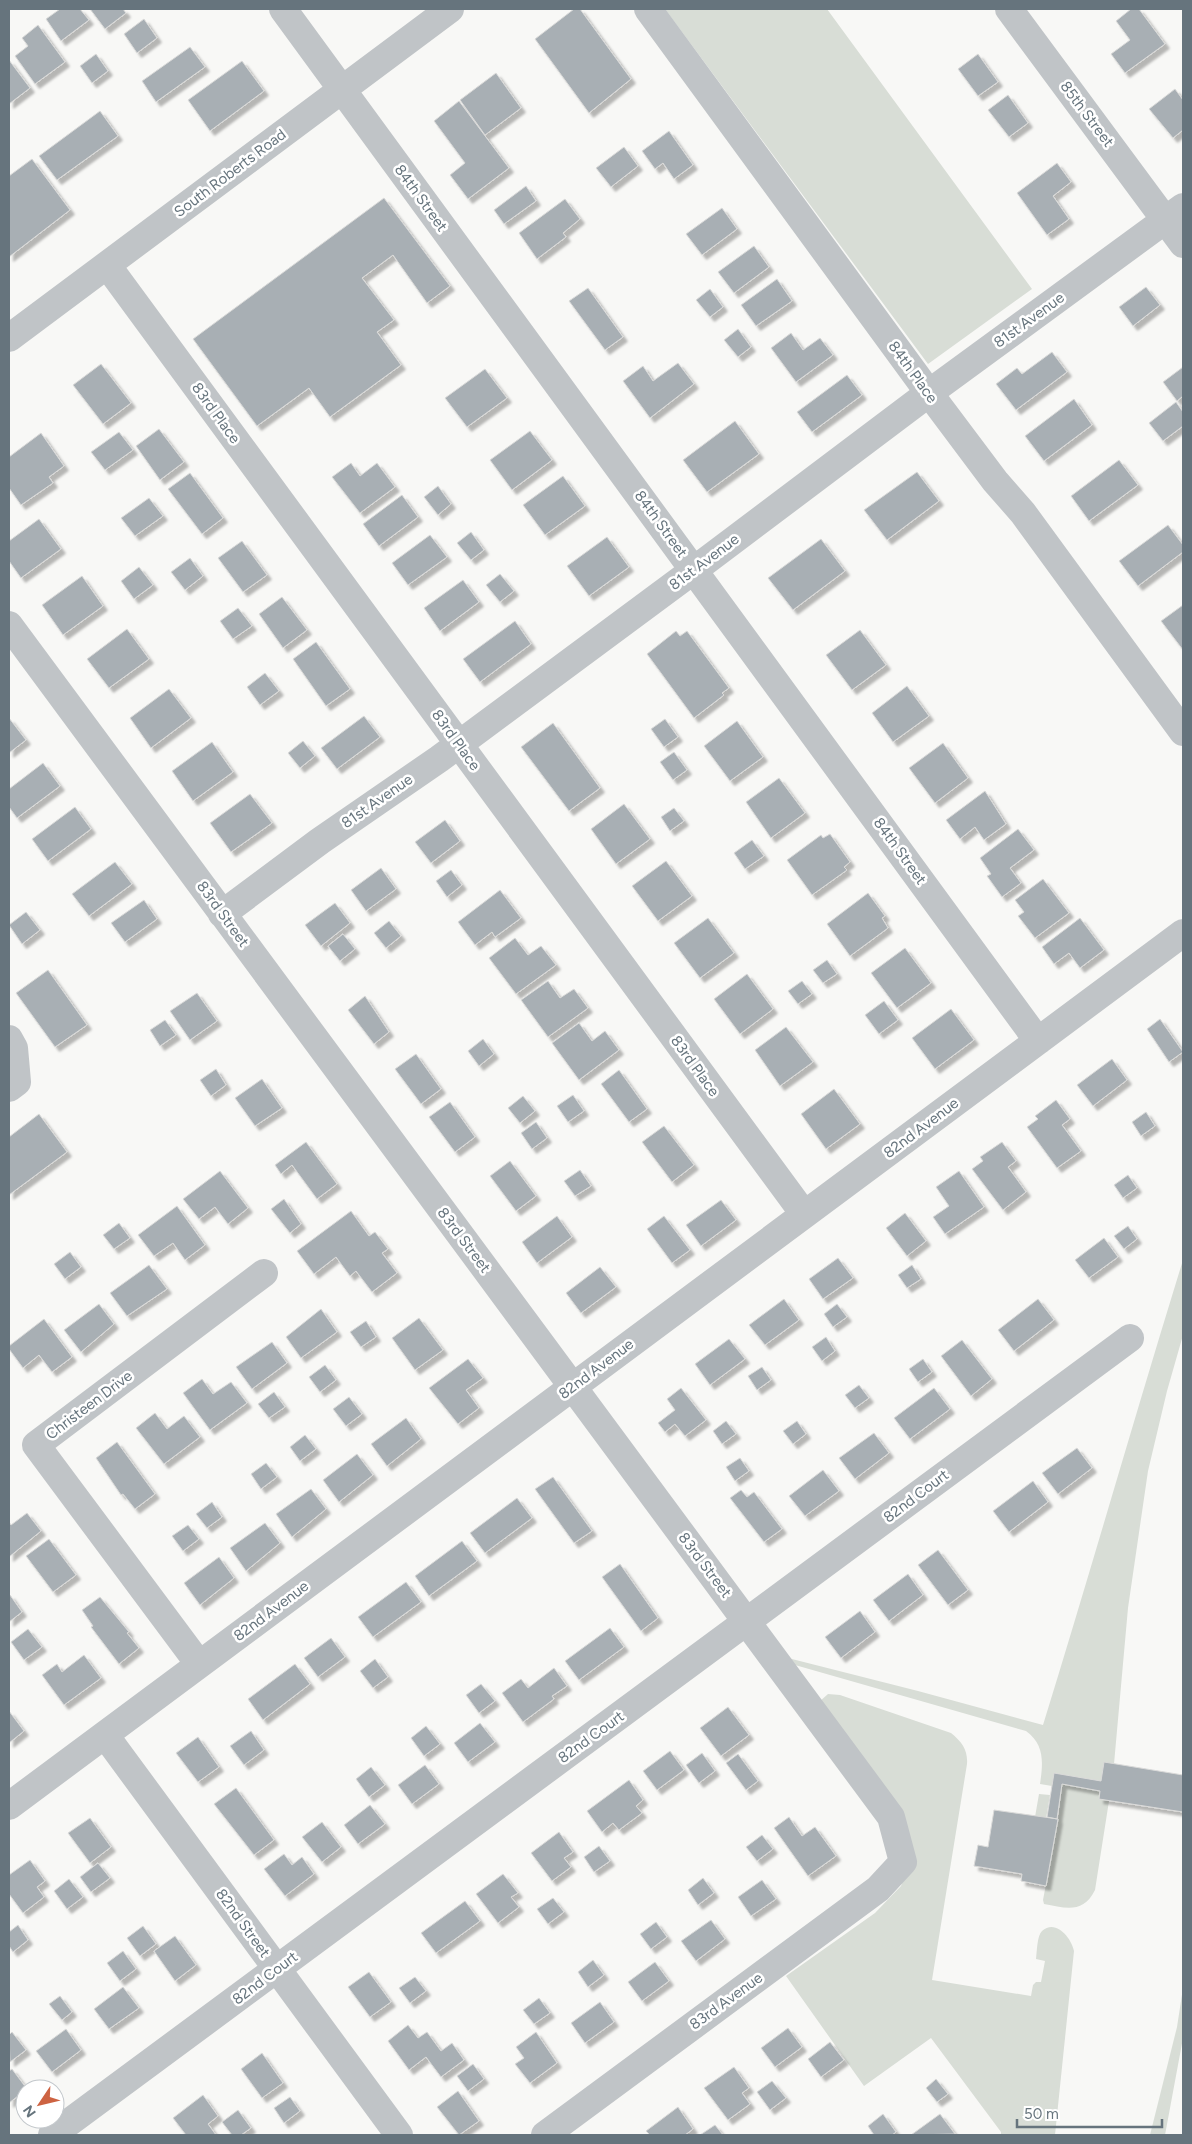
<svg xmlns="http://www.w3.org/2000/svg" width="1192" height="2144" viewBox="0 0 1192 2144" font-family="Figtree,sans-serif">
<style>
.green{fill:#d8ddd6}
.building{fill:#a8afb4;stroke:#dadad9;filter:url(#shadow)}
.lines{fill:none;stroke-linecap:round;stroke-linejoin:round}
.minor{stroke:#c0c4c7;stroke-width:28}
.labels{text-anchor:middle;stroke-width:5;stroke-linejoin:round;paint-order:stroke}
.street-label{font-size:15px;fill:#66747d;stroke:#fff}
</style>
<defs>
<filter id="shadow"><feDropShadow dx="4.5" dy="4.5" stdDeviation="1" flood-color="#0004"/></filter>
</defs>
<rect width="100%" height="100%" fill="#f8f8f6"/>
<!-- green -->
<path class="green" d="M665,9h162l205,280 -104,75z
M1183,1260v75l-16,56 -19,80 -20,137 -14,156 -10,-1 -3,18 -47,-8 -2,13 -12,-2c3,-21 5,-39 -14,-53l-238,-68 -4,-6 134,34 125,34c48,-155 92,-310 140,-465z
M828,1694l12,1 111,38c11,9 17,17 16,31l-35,216 99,16 2,-11 3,-3h5l4,-21 -9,-2c1,-8 1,-23 6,-28 14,-13 30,8 32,20l-19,184h-54v-3l-70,-94 -67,48 -78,-110 89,-63 26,-27 7,-20 -89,-164z
M1062,1784l38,7 -1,8 10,2 -14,89c-12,24 -29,18 -51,14l-1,-4 15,-80z
M1039,1794l11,1 -4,24 -11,-2z
M1183,1988v50l-18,97h-15l27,-108z"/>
<!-- building -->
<path class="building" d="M60,9h20l9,11 -28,21 -15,-22z
M90,9h33l3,4 -21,16z
M574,9h6l51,70 -42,34 -54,-74z
M1131,9h8l26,35 -40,29 -14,-19 19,-14 -14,-19z
M144,19l13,19 -20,15 -13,-19z
M38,25l27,37 -30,22 -20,-28 13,-10 -6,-8z
M190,47l15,20 -49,35 -14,-21z
M96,54l12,17 -16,12 -12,-17z
M978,54l20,28 -20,14 -20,-27z
M9,60l21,28 -21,16z
M242,61l22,30 -54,40 -22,-31z
M496,73l25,35 -36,27 -25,-35z
M1175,89l8,11v30l-10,8 -24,-29z
M1008,95l20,28 -19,14 -21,-27z
M459,101l50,67 -41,31 -18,-24 15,-12 -31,-42z
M100,111l18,25 -61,44 -18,-24z
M669,131l24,34 -19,14 -11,-16 -8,6 -13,-18z
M624,147l14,19 -27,21 -15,-19z
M32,159l38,51 -61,47v-81z
M1057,163l14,19 -18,14 16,23 -22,16 -30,-42z
M526,186l10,15 -32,23 -10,-14z
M384,198l66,88 -23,17 -34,-48 -31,23 32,42 -17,12 24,33 -71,52 -21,-29 -52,38 -64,-87z
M565,199l15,20 -17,14 3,4 -29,22 -18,-26z
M722,208l15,21 -35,26 -16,-21z
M754,246l15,21 -35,26 -16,-21z
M777,279l15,22 -36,25 -15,-21z
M1146,287l14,18 -27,21 -14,-19z
M588,288l35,49 -18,13 -36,-49z
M710,289l13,18 -13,10 -14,-17z
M738,329l13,18 -13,10 -14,-17z
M791,333l12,17 17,-12 13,17 -37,27 -25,-34z
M1052,352l15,20 -51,38 -20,-26 21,-16 5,6z
M678,363l16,21 -44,34 -27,-37 20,-15 10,15z
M101,364l30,39 -28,21 -30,-39z
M1183,367v29l-6,5 -14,-19z
M485,369l22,29 -40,29 -22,-29z
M847,375l15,20 -50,37 -15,-20z
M1074,399l18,26 -48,36 -19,-25z
M1176,402l7,10v14l-20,15 -14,-18z
M735,421l24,33 -52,38 -24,-32z
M159,429l25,33 -24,18 -24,-34z
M530,431l22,29 -40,30 -22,-30z
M119,432l14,18 -28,20 -14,-18z
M41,433l23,33 -15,11 4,6 -32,22 -12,-17v-31z
M1119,460l19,25 -49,36 -18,-25z
M351,463l9,13 17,-13 18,24 -35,26 -28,-36z
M917,472l22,29 -52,39 -23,-30z
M190,473l33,45 -21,16 -34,-45z
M563,476l22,30 -40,29 -22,-30z
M438,486l13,18 -13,11 -14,-18z
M402,495l16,22 -39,29 -16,-22z
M149,498l14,18 -28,20 -14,-18z
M39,519l22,30 -40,29 -12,-17v-20z
M1168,525l15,20v7l-45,34 -19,-25z
M471,532l13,18 -13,10 -14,-17z
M430,535l17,22 -39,28 -16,-22z
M607,537l22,30 -40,29 -22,-30z
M821,539l24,32 -52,39 -25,-32z
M242,541l25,34 -24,17 -25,-34z
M190,558l13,18 -18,14 -14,-18z
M139,567l14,18 -19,14 -13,-18z
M500,574l14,17 -14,11 -14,-17z
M82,576l21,30 -40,29 -21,-30z
M463,580l16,22 -39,29 -16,-23z
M282,597l25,33 -24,18 -24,-34z
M1183,605v45l-22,-29z
M238,608l14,18 -19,13 -13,-18z
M515,621l16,23 -51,38 -17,-23z
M127,629l22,30 -40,29 -22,-29z
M860,630l26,35 -34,25 -26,-35z
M676,631l4,5 7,-5 42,57 -7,5 2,2 -30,23 -47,-64z
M316,642l34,47 -24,17 -33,-47z
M265,673l14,18 -19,14 -13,-18z
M907,686l22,30 -36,26 -21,-29z
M169,689l22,29 -40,30 -21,-30z
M364,716l16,21 -43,32 -16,-21z
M9,718l17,22 -17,13z
M665,719l13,18 -14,10 -13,-18z
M737,721l26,36 -33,24 -26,-35z
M553,723l47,65 -31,23 -48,-64z
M303,741l12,15 -15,12 -12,-15z
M212,742l21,30 -40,29 -21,-30z
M943,743l25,35 -33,25 -26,-35z
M674,752l13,18 -14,10 -13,-18z
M43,763l17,23 -43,32 -8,-11v-18z
M779,778l26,35 -34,25 -25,-36z
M985,791l21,33 -22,16 -9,-13 -15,12 -14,-19z
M250,794l22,29 -41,29 -21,-29z
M624,804l26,35 -34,25 -25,-35z
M75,807l16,22 -43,32 -16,-22z
M674,808l10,13 -14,10 -9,-14z
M445,820l15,21 -29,22 -16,-21z
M1018,829l16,21 -24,18 11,15 -19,14 -15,-21 4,-2 -11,-16z
M830,834l20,28 -6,5 3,3 -35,25 -25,-35 34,-25 2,3z
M752,840l12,16 -19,13 -11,-16z
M666,861l26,35 -34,25 -26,-35z
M115,862l17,22 -43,32 -17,-22z
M381,868l15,21 -30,22 -15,-21z
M451,870l11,15 -15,12 -11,-16z
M1043,879l26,34 -34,25 -17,-22 6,-4 -9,-12z
M500,890l21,28 -26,19 -3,-5 -17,13 -17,-23z
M868,893l17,23 -3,2 6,10 -38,28 -23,-32z
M144,900l13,19 -32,23 -14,-19z
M335,903l15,20 -29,23 -16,-21z
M26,912l14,18 -18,14 -13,-19z
M708,918l26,35 -34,25 -26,-35z
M1080,918l24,32 -24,18 -11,-15 -15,11 -12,-17z
M389,921l12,15 -15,12 -12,-15z
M343,934l12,15 -15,12 -12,-15z
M515,938l13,17 13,-9 15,19 -40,29 -27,-36z
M905,948l26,35 -34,25 -26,-35z
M827,960l10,14 -14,9 -10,-13z
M48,970l39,55 -32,22 -39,-54z
M747,974l26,35 -33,25 -26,-35z
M548,981l12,17 14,-9 14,19 -40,29 -27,-37z
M802,981l10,13 -14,10 -10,-13z
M197,993l20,28 -27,19 -20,-29z
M365,996l24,36 -15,12 -26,-34z
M884,1001l14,19 -19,14 -14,-19z
M951,1009l23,31 -39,29 -23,-31z
M1160,1019l23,33 -14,10 -22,-33z
M165,1020l11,15 -16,11 -10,-16z
M579,1023l13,18 13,-10 14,19 -40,30 -27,-37z
M786,1027l27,35 -33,24 -25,-36z
M483,1039l11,15 -15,12 -11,-15z
M416,1054l25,35 -20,15 -26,-35z
M1112,1059l15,21 -34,26 -16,-21z
M216,1069l10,16 -15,11 -11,-16z
M619,1070l28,39 -18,13 -28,-38z
M262,1079l20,29 -27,18 -20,-28z
M834,1089l26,35 -34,25 -25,-35z
M573,1095l11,16 -16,11 -11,-16z
M523,1096l12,15 -15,12 -12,-15z
M1056,1100l14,19 -8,6 19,26 -24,17 -30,-41 11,-8 -3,-3z
M450,1102l25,35 -20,15 -26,-35z
M1146,1112l9,14 -14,10 -9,-14z
M39,1114l28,38 -58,43v-58z
M536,1122l11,16 -15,11 -11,-16z
M664,1126l30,39 -22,17 -30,-40z
M306,1142l31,42 -20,15 -25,-34 -11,9 -6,-9z
M1002,1142l14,19 -8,6 18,25 -23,18 -31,-41 11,-8 -3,-4z
M510,1161l26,35 -20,15 -26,-35z
M580,1170l11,16 -16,10 -11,-15z
M220,1171l28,37 -20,16 -13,-17 -16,12 -16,-20z
M959,1171l25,36 -39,27 -12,-17 16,-11 -13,-19z
M1128,1175l9,13 -14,10 -9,-13z
M284,1199l17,25 -11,9 -19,-24z
M721,1200l15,20 -35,26 -15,-21z
M177,1206l28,39 -20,15 -12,-17 -19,13 -16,-21z
M351,1211l18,25 6,-4 13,17 -6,4 15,20 -25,19 -16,-21 -6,5 -14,-19 -22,17 -17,-23z
M905,1213l21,28 -19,15 -21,-28z
M557,1216l15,21 -35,26 -15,-21z
M664,1216l26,34 -18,13 -25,-34z
M119,1223l11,15 -16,11 -11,-14z
M1128,1226l9,13 -13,10 -10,-13z
M1104,1238l14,19 -29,21 -14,-18z
M70,1252l11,15 -16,12 -11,-15z
M838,1258l15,20 -30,21 -14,-20z
M149,1265l18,24 -40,27 -17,-23z
M912,1265l9,14 -14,9 -9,-13z
M600,1267l16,20 -35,26 -15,-20z
M784,1299l15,21 -34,25 -16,-20z
M1038,1299l16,21 -40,31 -16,-21z
M99,1304l15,20 -33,28 -17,-22z
M837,1304l10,13 -14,10 -9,-13z
M321,1309l16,23 -36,26 -15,-21z
M419,1318l24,32 -28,20 -23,-32z
M44,1319l28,38 -20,15 -13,-17 -16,13 -14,-19v-3z
M366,1321l10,16 -15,10 -11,-15z
M826,1337l9,14 -13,10 -10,-14z
M729,1339l16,20 -35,26 -15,-21z
M962,1340l30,39 -21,17 -30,-40z
M272,1342l15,21 -35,26 -16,-22z
M468,1359l15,19 -17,12 13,18 -21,16 -29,-36z
M923,1359l9,13 -14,10 -9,-13z
M325,1365l11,15 -16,12 -11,-15z
M762,1367l9,13 -14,10 -9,-14z
M202,1379l11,15 18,-12 16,21 -37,27 -27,-37z
M859,1385l10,13 -14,10 -10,-13z
M681,1388l25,32 -21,16 -10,-12 -10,8 -7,-9 17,-13 -8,-11z
M934,1388l16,21 -40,30 -16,-21z
M274,1392l11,15 -16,11 -11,-14z
M349,1397l13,17 -16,12 -13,-17z
M155,1413l12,16 17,-13 16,21 -36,27 -28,-36z
M406,1418l15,21 -34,27 -16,-22z
M726,1421l10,13 -14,10 -9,-13z
M797,1421l9,13 -13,10 -10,-13z
M874,1433l15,20 -34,26 -16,-21z
M305,1435l11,14 -16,12 -10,-14z
M117,1442l38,52 -20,15 -12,-15 -2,1 -25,-37z
M1077,1448l15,20 -34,26 -16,-21z
M357,1454l16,21 -34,27 -16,-22z
M740,1458l9,13 -14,10 -9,-14z
M266,1463l11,14 -16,12 -10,-15z
M823,1470l16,21 -34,25 -16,-20z
M553,1477l39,54 -18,12 -39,-54z
M1033,1481l15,21 -39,30 -16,-21z
M311,1489l15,20 -34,28 -16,-23z
M741,1490l6,7 7,-5 28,37 -18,13 -34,-44z
M517,1498l15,20 -47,35 -15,-20z
M212,1502l10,15 -15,11 -11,-14z
M27,1513l14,18 -32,26v-35l2,3z
M265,1523l15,20 -34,28 -16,-23z
M188,1525l11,14 -16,12 -11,-15z
M49,1539l27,36 -23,17 -27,-36z
M462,1541l15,20 -48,35 -14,-20z
M938,1550l30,40 -20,15 -30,-40z
M219,1557l15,21 -34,27 -16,-22z
M620,1564l38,54 -17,13 -39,-54z
M908,1574l15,21 -34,26 -16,-21z
M406,1582l15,20 -48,35 -15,-20z
M9,1595h1l12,17 -13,10z
M100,1597l29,35 -2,1 12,15 -20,16 -28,-37 2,-1 -11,-16z
M860,1611l15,21 -34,26 -16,-21z
M610,1628l14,19 -45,33 -14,-19z
M28,1629l14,18 -18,13 -13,-18z
M331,1638l14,19 -27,20 -14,-19z
M84,1655l17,23 -37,27 -22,-30 15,-11 5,8z
M375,1659l13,18 -15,11 -13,-17z
M295,1664l15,20 -47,36 -15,-21z
M554,1668l13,18 -15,10 2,3 -31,23 -21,-29 19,-14 7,9z
M481,1684l14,17 -16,12 -13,-18z
M728,1707l21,28 -28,21 -21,-28z
M9,1711l15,20 -15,12z
M480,1723l15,19 -27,20 -14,-19z
M426,1726l14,18 -16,12 -13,-18z
M251,1731l13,19 -20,15 -14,-19z
M198,1737l21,30 -21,15 -22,-29z
M670,1751l14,19 -27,20 -14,-19z
M702,1753l13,18 -16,12 -13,-18z
M738,1754l20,27 -12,9 -20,-27z
M1104,1762l79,13v37l-84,-13 1,-8 -38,-7 -5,35 -10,-2 7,-44 47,8z
M425,1765l14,19 -27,20 -14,-19z
M371,1767l14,18 -16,12 -13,-18z
M629,1780l14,20 -7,6 6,7 -23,17 -6,-7 -11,9 -15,-21z
M236,1788l38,52 -20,15 -40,-51z
M370,1805l15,19 -27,20 -14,-19z
M994,1810l64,9 -12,67 -25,-5 1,-7 -48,-8 4,-21 10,2z
M789,1817l13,19 13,-9 21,29 -28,20 -34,-48z
M90,1818l21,29 -21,16 -22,-30z
M322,1822l19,25 -19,15 -20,-25z
M559,1832l14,20 -9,6 7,9 -19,14 -21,-28z
M762,1835l11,14 -16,12 -11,-14z
M599,1846l11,15 -16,11 -10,-15z
M284,1854l8,11 10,-8 12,17 -29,22 -21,-27z
M30,1860l15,21 -8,6 7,10 -21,16 -14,-19v-19z
M98,1863l12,15 -19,14 -11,-15z
M503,1874l15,19 -7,4 8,10 -21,16 -22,-29z
M703,1878l11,15 -16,12 -10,-15z
M69,1879l14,18 -16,12 -13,-18z
M762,1880l14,19 -25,17 -13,-19z
M553,1898l11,14 -16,12 -11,-15z
M465,1901l15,20 -44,32 -15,-20z
M711,1920l14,19 -29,22 -15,-20z
M656,1922l11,15 -16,12 -11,-15z
M18,1925l10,15 -15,12 -4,-6v-14z
M143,1926l13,18 -16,12 -13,-18z
M175,1936l21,29 -21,16 -21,-30z
M123,1951l13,18 -16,12 -13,-18z
M593,1960l11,15 -16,12 -10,-15z
M655,1962l14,19 -27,20 -14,-19z
M369,1972l22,30 -21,15 -22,-30z
M415,1977l11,14 -16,12 -11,-15z
M123,1987l16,21 -30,21 -15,-20z
M60,1996l12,16 -10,8 -13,-16z
M539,1998l11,15 -16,11 -11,-14z
M600,2002l14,20 -29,21 -14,-20z
M408,2025l10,13 9,-6 14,19 11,-8 12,17 -23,17 -15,-20 -17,13 -21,-29z
M788,2028l14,19 -27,20 -14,-19z
M66,2029l15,21 -29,22 -16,-21z
M12,2032l14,18 -16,12 -1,-27z
M536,2032l21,31 -27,20 -15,-19 9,-6 -8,-11z
M830,2042l14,18 -23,17 -13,-18z
M262,2053l21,30 -21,15 -21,-29z
M473,2064l11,15 -16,12 -11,-15z
M734,2067l15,21 -7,5 8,11 -22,16 -24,-32z
M12,2069l15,20 -18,14v-32z
M936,2079l12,15 -11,8 -11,-14z
M772,2081l14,17 -16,12 -13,-18z
M458,2091l21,30 -20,14 -22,-28z
M203,2095l15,21 -10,8 8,11h-30l-13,-17z
M290,2097l10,14 -16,12 -10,-15z
M678,2107l15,22 -8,6h-35l-4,-4z
M238,2110l13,18 -10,7h-9l-10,-13z
M883,2114l13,18 -4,3h-18l-6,-9z
M940,2114l15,20 -44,1z
M715,2125l8,10h-23z"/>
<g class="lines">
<!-- minor -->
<path class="minor" d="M283,9l755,1032
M648,9l281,384 66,88 28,32 160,219
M1009,9l174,235
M107,265l697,949
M9,338l441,-329
M9,625l882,1192 12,45 -25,27 -333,246
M222,914l98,-73 119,-82 255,-189 235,-177 254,-186
M9,1039l5,9 3,34 -8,6
M199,1664l-163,-219 228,-172
M105,1735l294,400
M9,1806l1174,-873
M52,2135l1078,-797"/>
</g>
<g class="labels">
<!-- street labels -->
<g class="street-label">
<text transform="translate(1087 114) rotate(53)" y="5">85th Street</text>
<text transform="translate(230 173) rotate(-37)" y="5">South Roberts Road</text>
<text transform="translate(421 198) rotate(54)" y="5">84th Street</text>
<text transform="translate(1029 320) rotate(-36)" y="5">81st Avenue</text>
<text transform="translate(913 372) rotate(54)" y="5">84th Place</text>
<text transform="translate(216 413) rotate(54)" y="5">83rd Place</text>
<text transform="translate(661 524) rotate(54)" y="5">84th Street</text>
<text transform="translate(704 562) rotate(-37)" y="5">81st Avenue</text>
<text transform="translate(456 740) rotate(54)" y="5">83rd Place</text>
<text transform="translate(377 801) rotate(-35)" y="5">81st Avenue</text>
<text transform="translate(900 851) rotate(54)" y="5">84th Street</text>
<text transform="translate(223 914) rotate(54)" y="5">83rd Street</text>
<text transform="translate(695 1066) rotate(54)" y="5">83rd Place</text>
<text transform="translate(921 1128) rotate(-37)" y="5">82nd Avenue</text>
<text transform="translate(464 1240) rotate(53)" y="5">83rd Street</text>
<text transform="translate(596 1369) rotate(-37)" y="5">82nd Avenue</text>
<text transform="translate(89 1405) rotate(-37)" y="5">Christeen Drive</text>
<text transform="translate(916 1496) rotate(-37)" y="5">82nd Court</text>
<text transform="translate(705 1565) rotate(53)" y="5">83rd Street</text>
<text transform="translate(271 1611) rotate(-37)" y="5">82nd Avenue</text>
<text transform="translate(591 1737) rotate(-36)" y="5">82nd Court</text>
<text transform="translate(243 1923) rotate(54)" y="5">82nd Street</text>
<text transform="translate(265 1978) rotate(-37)" y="5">82nd Court</text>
<text transform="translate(726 2001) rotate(-36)" y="5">83rd Avenue</text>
</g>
</g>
<!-- border -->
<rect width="1192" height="2144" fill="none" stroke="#66747d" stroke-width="20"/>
<!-- north arrow -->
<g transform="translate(40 2104) rotate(235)"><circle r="24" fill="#ffffff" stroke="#c2c7cb"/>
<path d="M0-4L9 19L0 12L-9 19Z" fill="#cd6342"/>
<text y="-8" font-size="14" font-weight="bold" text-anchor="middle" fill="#66747d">N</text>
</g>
<!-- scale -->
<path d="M1017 2119v8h145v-8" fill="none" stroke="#66747d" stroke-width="2.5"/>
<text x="1024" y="2119" font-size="15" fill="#66747d" stroke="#ffffff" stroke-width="4" paint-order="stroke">50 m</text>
</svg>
